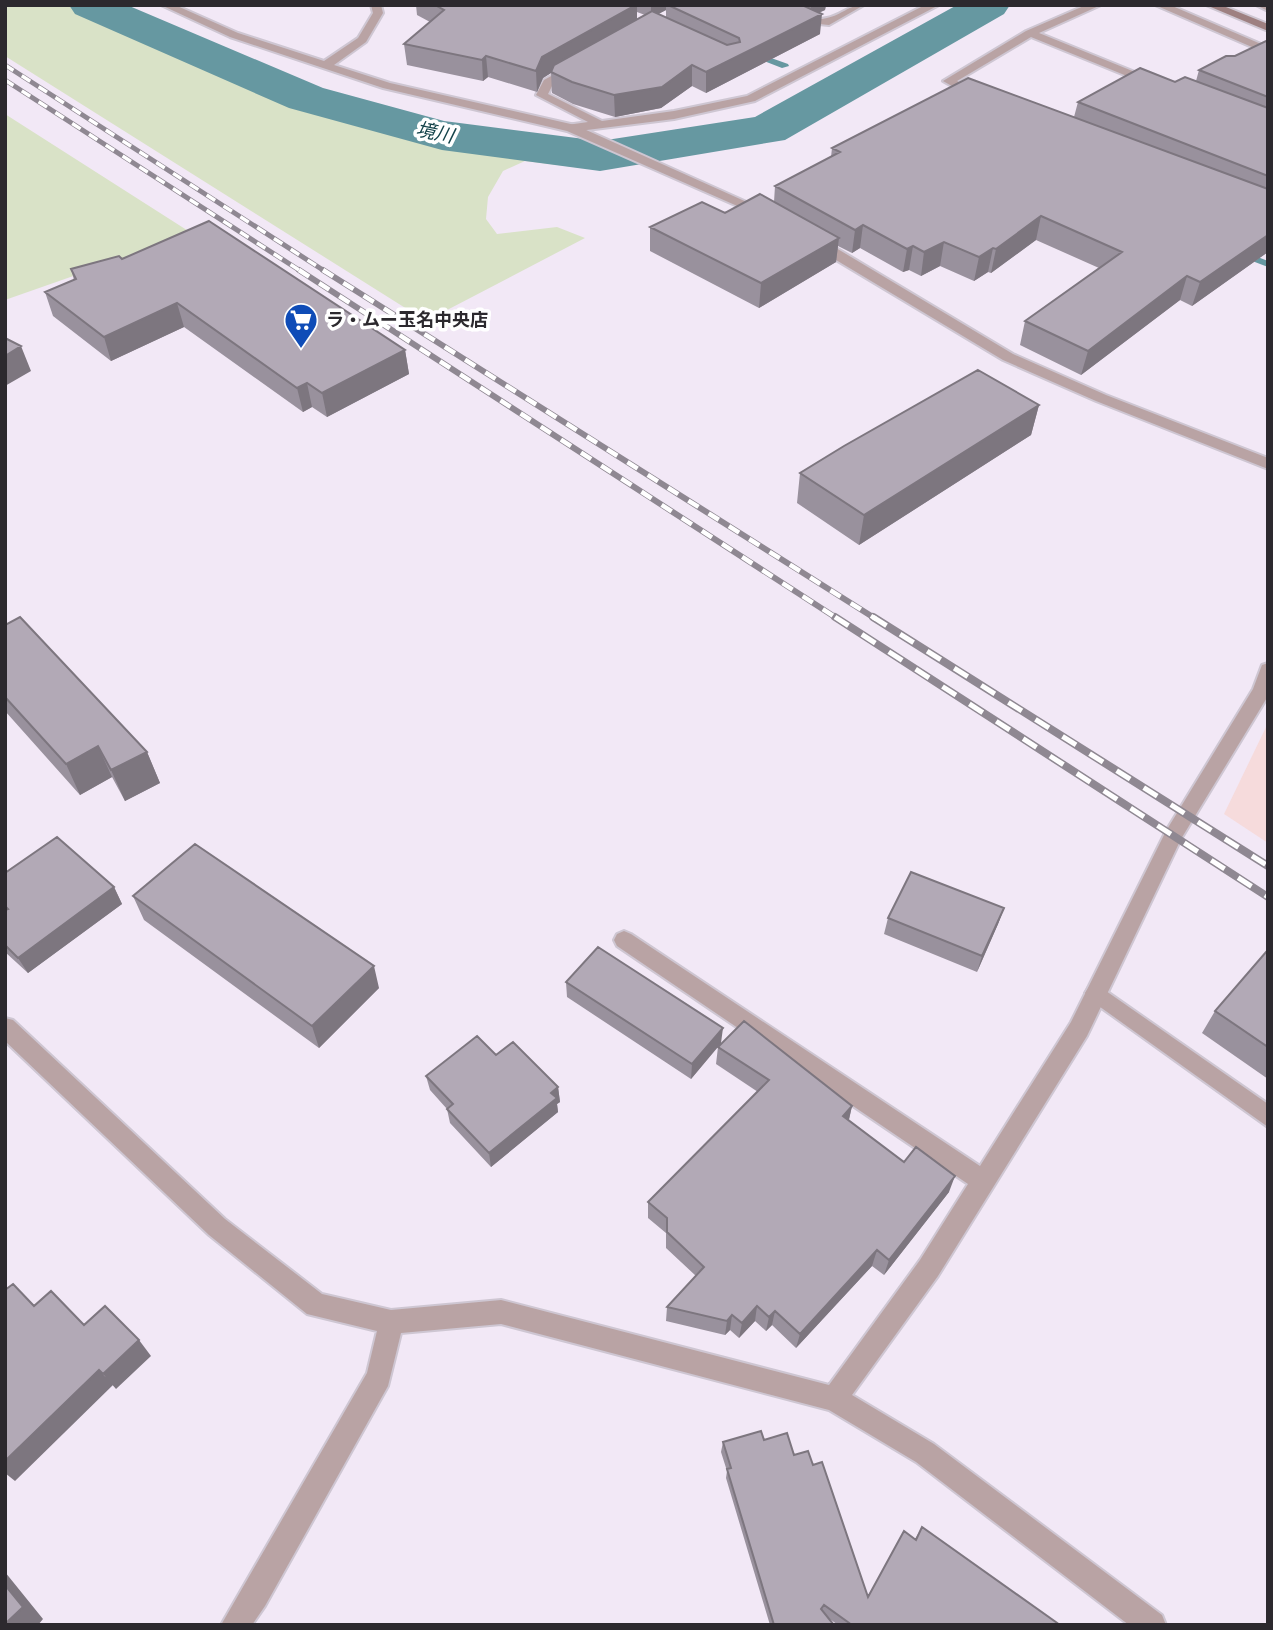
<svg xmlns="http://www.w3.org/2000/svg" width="1273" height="1630" viewBox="0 0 1273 1630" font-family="Inter,'Noto Sans JP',sans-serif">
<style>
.education{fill:#f6dbdc}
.green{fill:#d9e2c7}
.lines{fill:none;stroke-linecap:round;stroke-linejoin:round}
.stream{fill:#6698a1;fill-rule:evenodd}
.river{fill:#6698a1;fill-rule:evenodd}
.service-casing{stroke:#cec6d2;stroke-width:4}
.minor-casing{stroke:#cec6d2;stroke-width:4}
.tertiary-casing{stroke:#cec6d2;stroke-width:4}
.secondary-casing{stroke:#cec6d2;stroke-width:4}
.service{fill:#b9a3a4;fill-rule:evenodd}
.minor{fill:#b9a3a4;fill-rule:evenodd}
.tertiary{fill:#b9a3a4;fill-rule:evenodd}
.secondary{fill:#9e8081;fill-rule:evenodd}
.rail-far2-casing{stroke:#8f8892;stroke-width:5}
.rail-far1-casing{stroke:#8f8892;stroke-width:6}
.rail-casing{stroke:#8f8892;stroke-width:8}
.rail-far2{stroke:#fff;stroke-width:3.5;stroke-dasharray:10;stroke-linecap:butt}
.rail-far1{stroke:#fff;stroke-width:4.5;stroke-dasharray:12;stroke-linecap:butt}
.rail{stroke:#fff;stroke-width:5;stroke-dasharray:16;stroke-linecap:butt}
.wall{fill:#99919d;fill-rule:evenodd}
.shaded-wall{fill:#7d767f}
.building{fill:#b2a9b6;stroke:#7d767f;stroke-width:2}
.labels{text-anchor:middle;stroke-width:7;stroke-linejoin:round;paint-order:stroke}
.far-poi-label{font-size:18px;font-weight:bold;fill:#2c292e;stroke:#fff;text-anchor:start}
.far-water-label{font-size:19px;font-style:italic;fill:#14434a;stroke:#fff}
</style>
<rect width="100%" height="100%" fill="#f2e8f6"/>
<!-- education -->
<path class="education" d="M1268,723v120l-44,-29z"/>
<!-- green -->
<path class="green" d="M5,5h85l216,93 136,37 158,21 -18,12 -57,-7 -22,10 -15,26 -2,22 11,15 60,-7 28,11 -159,83 -421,-265z
M5,114l188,120 -188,66z"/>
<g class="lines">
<!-- stream -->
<path class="stream" d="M754,52l34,12 1,2 -7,2 -31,-12 -1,-2z
M1242,251l26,10v6l-29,-11 -2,-2z"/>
<!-- river -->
<path class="river" d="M69,5h58l196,83 121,33 156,20 155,-24 202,-112h53l-6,9 -219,126 -185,31 -158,-21 -153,-42 -214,-94z"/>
<defs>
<path id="service" d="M1096,984l172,120v23l-179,-128 -4,-6 4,-6z"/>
<path id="minor" d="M755,5c23,0 49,19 72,13 15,-3 21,-13 37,-13l-35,20 -30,-3z
M925,5h14l-184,96 -81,18 -103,13 -6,-4 2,-3 21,-3 -52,-27 8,-15 29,-16 4,1v4l-24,15 -5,10 54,27 72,-10 73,-15z
M1086,5h15l-62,28 118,48v4h-8l-118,-48 -74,44 24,13v4h-8l-30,-17 83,-50z
M1155,5h15l98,42v7z
M1256,5h12v6z
M1268,663v33l-87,143 -94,197 -149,240 -86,119 82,49 228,171 4,10h-37l-213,-163 -87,-52 -328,-86 -100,9 -13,53 -123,220 -13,19h-31l146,-252 10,-42 -70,-17 -98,-79 -204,-194v-23l8,2 212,199 97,75 69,16 110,-10 328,85 91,-125 48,-76 -351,-238 -3,-6 3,-6 7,-3 7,3 349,232 91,-144 95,-191 87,-142 9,-24z"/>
<path id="tertiary" d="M161,5h14l63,28 86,28 34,-23 15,-25 -2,-8h10l2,8 -17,29 -32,23 56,18 185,42 196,88 -11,3 -193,-85 -184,-43 -153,-51z
M811,239h10l192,115 93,41 162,63v11l-172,-68 -93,-41 -192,-115z"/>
<path id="secondary" d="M1206,5h15l47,19v7z"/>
</defs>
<!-- service casing -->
<use href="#service" class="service-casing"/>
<!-- minor casing -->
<use href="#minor" class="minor-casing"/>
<!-- tertiary casing -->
<use href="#tertiary" class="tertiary-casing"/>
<!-- secondary casing -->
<use href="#secondary" class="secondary-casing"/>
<!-- service -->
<use href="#service" class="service"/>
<!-- minor -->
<use href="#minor" class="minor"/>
<!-- tertiary -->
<use href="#tertiary" class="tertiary"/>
<!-- secondary -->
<use href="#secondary" class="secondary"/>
<defs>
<path id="rail-far2" d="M5,65l321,207
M5,80l297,192"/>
<path id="rail-far1" d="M299,270l539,349
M323,270l553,349"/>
<path id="rail" d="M835,617l433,280
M873,617l395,249"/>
</defs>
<!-- rail-far2 casing -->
<use href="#rail-far2" class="rail-far2-casing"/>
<!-- rail-far1 casing -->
<use href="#rail-far1" class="rail-far1-casing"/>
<!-- rail casing -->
<use href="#rail" class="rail-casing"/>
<!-- rail-far2 -->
<use href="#rail-far2" class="rail-far2"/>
<!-- rail-far1 -->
<use href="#rail-far1" class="rail-far1"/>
<!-- rail -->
<use href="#rail" class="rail"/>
</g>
<!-- wall -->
<path class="wall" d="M416,5h410l-1,5 -6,3 1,21 -114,59 -14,-7 -31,22 -46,9 -42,-13 -21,-11 -1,-20 -8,5 -6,14 -49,-15 -5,4 -76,-16 -3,-21 26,-22 -13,-7zM666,10v7l-8,-3zM637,12l8,3 -8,5z
M1268,40v212l-76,54 -12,-6 -99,75 -61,-30 5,-24 74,-53 -63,-28 -45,33 -3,-1 -14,9 -34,-15 -19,10 -12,-6 -6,2 -43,-24 -8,5 -14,-7 -2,16 -77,46 -109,-57v-24l124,-25 1,-16 56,-29 1,-9 242,-31 4,-15 97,-20 21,-1 3,-11 36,-14z
M122,259l283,91 4,24 -82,43 -15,-10 -9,5 -119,-85 -73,34 -58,-45 -8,-24 29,-12 -3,-11z
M1039,405l-8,30 -172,110 -62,-42 3,-30z
M5,625l142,127 13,31 -35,18 -13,-24 -32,18 -75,-84z
M5,873l109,14 8,17 -94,69 -23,-21z
M133,896l246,92 -60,60 -175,-128z
M1004,908l-6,16 -21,48 -93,-38 4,-16z
M1268,953v126l-66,-46 13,-22z
M566,982l155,61 131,63 -3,14 55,42 45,30 -65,83 -12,-9 -76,82 -24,-23 -6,6 -11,-10 -16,17 -9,-8 -5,5 -59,-14 1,-14 29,-31 -30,-28v-15l-18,-15v-16l110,-110 -42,-28 2,-17 -27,32 -124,-82z
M496,1055l62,32 2,15 -3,2 1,8 -67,55 -41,-44 -3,-14 -17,-19 -4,-14z
M764,1440l49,25 55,131 47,-57 7,-12 138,98h-222l-11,-8 7,8h-64l-44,-147 1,-7 -6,-19 2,-10z"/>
<!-- shaded-wall -->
<path class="shaded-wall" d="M637,5v20l-86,47v1l-8,5 -6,14 -1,-21 6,-14z
M651,5h15v5l-15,8z
M811,5h15l-1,5 -15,6z
M822,14l-2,20 -114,59v-21z
M486,56l2,21 -5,4 -1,-21z
M692,65v21l-31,22 -46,9 -1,-22z
M1041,216l-5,24 -45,33 5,-24z
M863,225l-3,23 -8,5 3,-23z
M1268,235v17l-76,54 8,-24z
M839,238l-3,24 -77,46 2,-25z
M944,242l-4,24 -19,10 3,-24z
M913,246l-4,24 -6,2 4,-23z
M993,248l-5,24 -14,9 5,-24z
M1187,276l-7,24 -99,75 7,-24z
M177,303l7,24 -73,34 -7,-24z
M21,346l10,25 -26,15v-30z
M405,350l4,24 -82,43 -5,-24z
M307,383l5,24 -9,5 -6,-24z
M1039,405l-8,30 -172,110 5,-30z
M98,746l14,31 -32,18 -14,-31z
M147,752l13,31 -35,18 -14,-31z
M114,887l8,17 -94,69 -10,-15z
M1004,908l-6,16 -21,48 5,-16z
M374,966l5,22 -60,60 -7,-22z
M723,1028l-2,15 -30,36 1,-15z
M558,1087l2,15 -3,2 1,8 -67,55 -2,-14 62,-60z
M852,1106l-4,17 -5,-7z
M955,1176l-6,16 -65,83 5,-15z
M877,1250l-5,16 -76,82 4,-14z
M757,1306l-2,15 -16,17 3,-15z
M775,1311l-3,14 -6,6 3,-14z
M732,1315l-2,15 -5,5 2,-14z
M139,1340l12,16 -35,33 -13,-15z
M99,1370l14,15 -98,96 -10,-8v-12z
M5,1572l38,47 -5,6h-33z"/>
<!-- building -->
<path class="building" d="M435,5h201l-94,52 -6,14 -50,-15 -4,4 -78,-16 40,-34z
M668,5h134l20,9 -116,58 -14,-7 -30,22 -48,8 -42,-13 -21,-10 3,-7 98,-54 75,34 13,-3 -1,-4z
M1268,40v57l-69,-27 27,-14h9z
M1140,68l35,14 10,-5 83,31v68l-190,-74z
M968,78l300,111v46l-68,47 -13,-6 -99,75 -63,-30 97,-69 -81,-36 -45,33 -3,-1 -14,9 -35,-15 -20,10 -11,-6 -6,3 -44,-24 -8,5 -80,-44 65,-34 -8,-4z
M760,194l79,44 -78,45 -111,-56 52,-25 23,11z
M209,221l196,129 -83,43 -15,-10 -10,5 -120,-85 -73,34 -59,-45 31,-13 -5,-10 48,-13 3,3z
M5,338l16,8 -16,10z
M978,370l61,35 -175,110 -64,-42 44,-27z
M20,617l127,135 -36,18 -13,-24 -32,18 -61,-67v-72z
M57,837l57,50 -96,71 -13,-13v-35l3,-1 -3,-3v-33z
M195,844l179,122 -62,60 -179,-130z
M911,872l93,36 -22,48 -94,-38z
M598,947l125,81 -31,36 -126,-82z
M1266,952l2,1v94l-53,-36z
M744,1021l108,85 -9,10 61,46 12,-15 39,29 -66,84 -12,-10 -77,84 -25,-23 -6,6 -12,-11 -15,17 -10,-8 -5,6 -60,-14 37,-40 -37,-35v-14l-19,-16 121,-122 -51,-33z
M477,1036l19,19 17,-13 45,45 -7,6 6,5 -68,55 -42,-44 6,-5 -27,-28z
M13,1284l21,22 17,-15 33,34 21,-19 34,34 -36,34 -4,-4 -94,91v-171z
M761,1431l3,9 23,-7 7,22 14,-4 5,14 9,-3 46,135 36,-66 12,9 6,-13 138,98h-208l-28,-20 -3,4 13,16h-60l-47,-156 4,-1 -8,-26z
M5,1585l18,22 -18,17z"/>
<!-- icons -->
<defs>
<symbol id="supermarket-pin" viewBox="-11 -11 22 30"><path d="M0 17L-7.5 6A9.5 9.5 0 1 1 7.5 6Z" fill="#0f4cb7" stroke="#fff"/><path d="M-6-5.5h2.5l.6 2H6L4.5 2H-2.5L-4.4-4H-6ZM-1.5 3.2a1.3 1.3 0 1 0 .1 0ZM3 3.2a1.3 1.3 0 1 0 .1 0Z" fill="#fff"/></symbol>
</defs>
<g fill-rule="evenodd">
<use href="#supermarket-pin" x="282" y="301" width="38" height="52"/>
</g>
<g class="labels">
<!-- far-poi labels -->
<g class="far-poi-label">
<text x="326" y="326">ラ・ムー玉名中央店</text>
</g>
<!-- far-water labels -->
<g class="far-water-label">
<text transform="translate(435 132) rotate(12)" y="7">境川</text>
</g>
</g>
<!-- border -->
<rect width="1273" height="1630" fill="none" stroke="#2c292e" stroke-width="14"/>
</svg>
